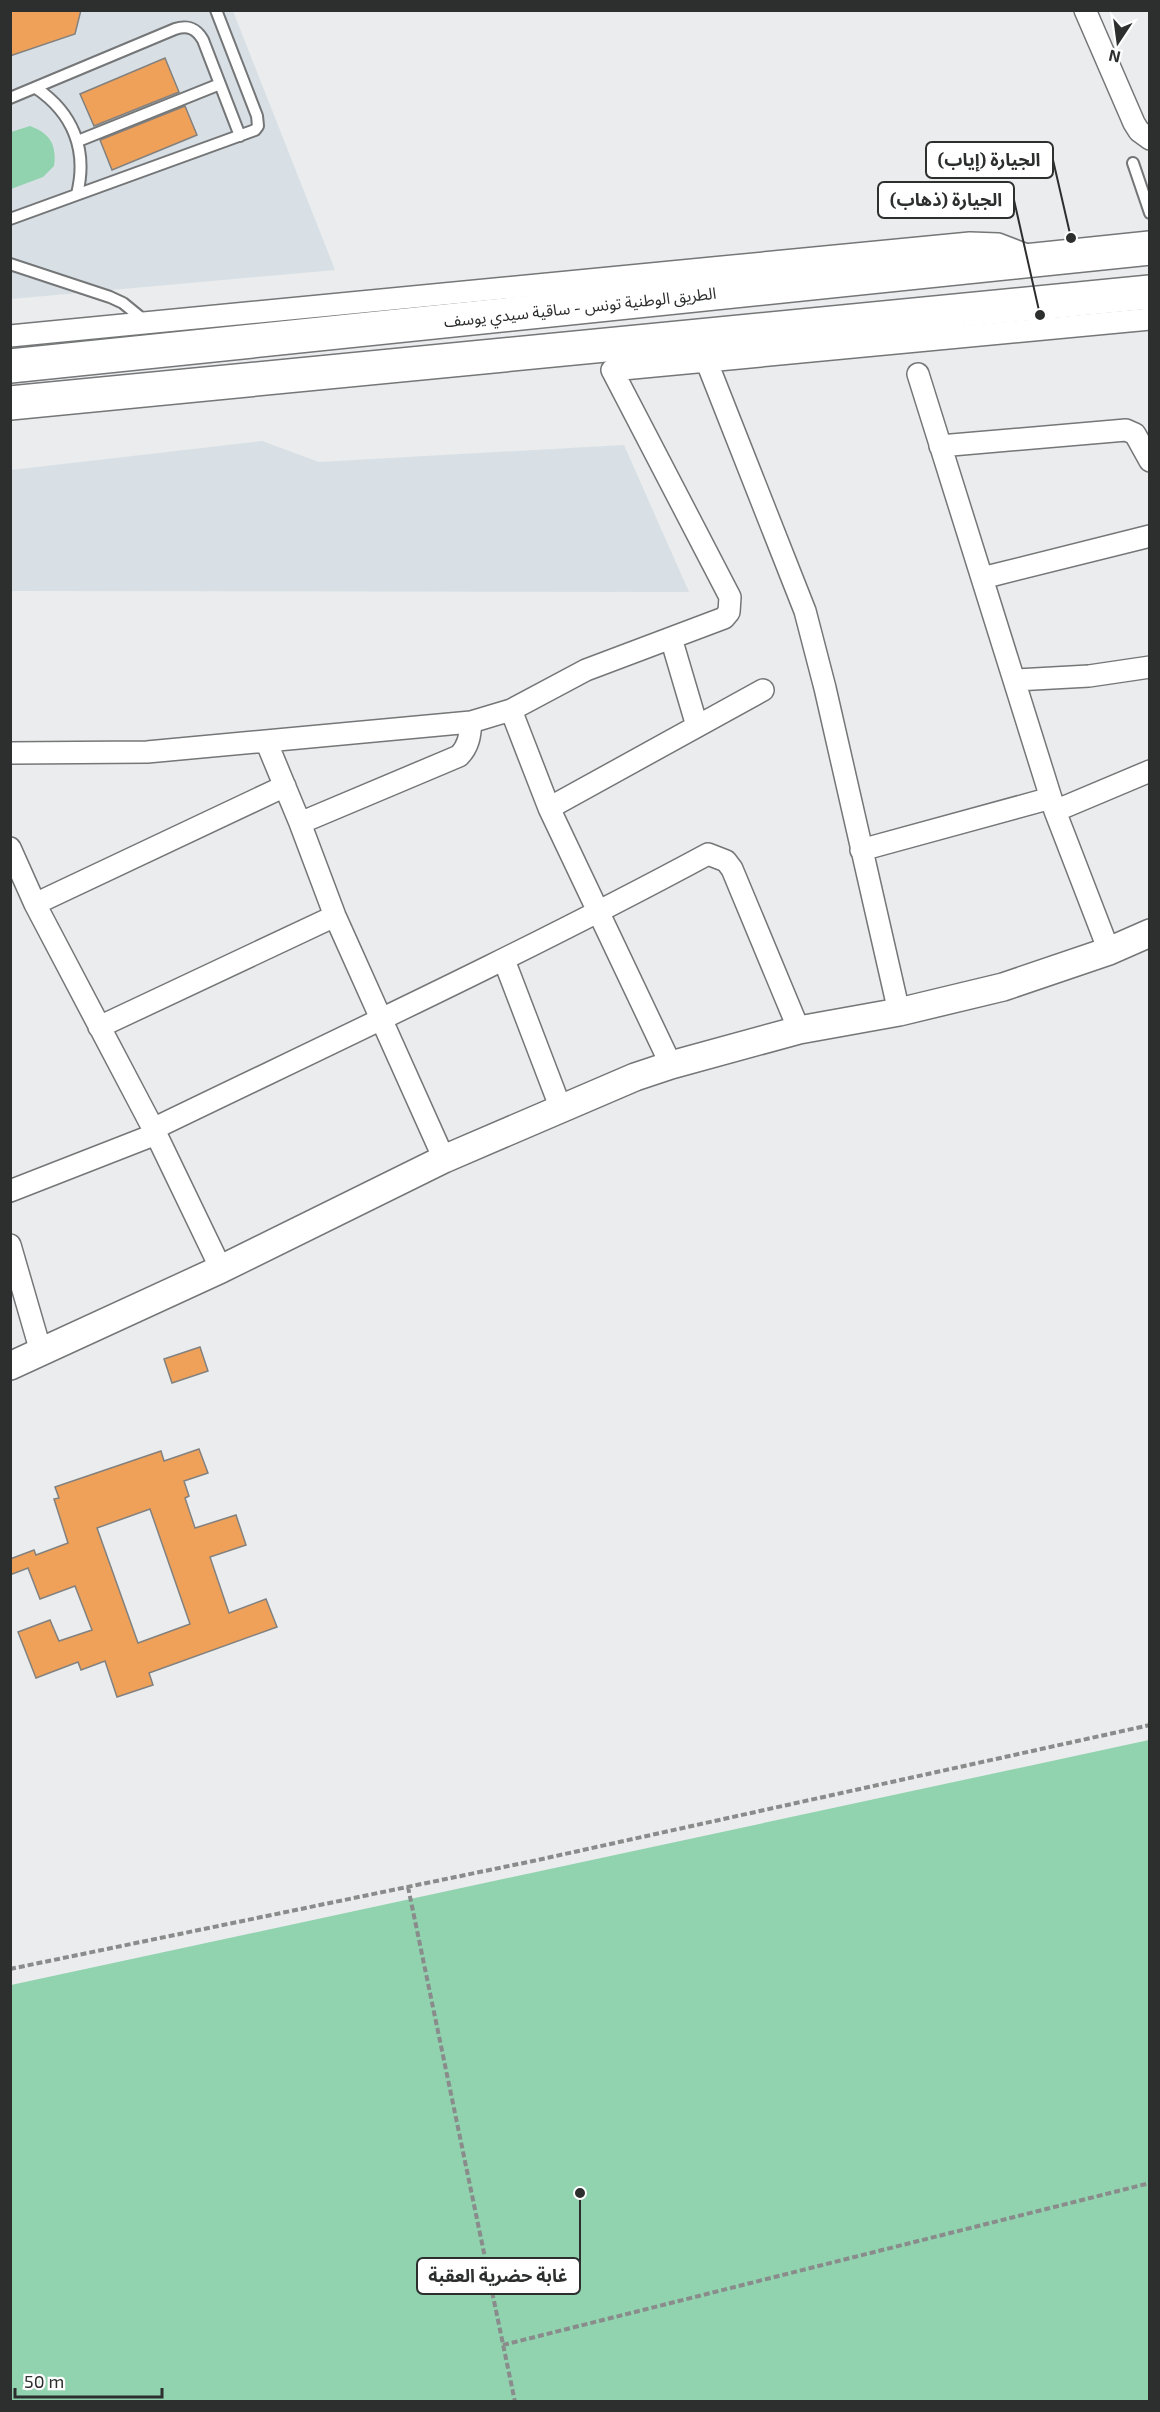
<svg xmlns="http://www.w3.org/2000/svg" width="1160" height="2412" viewBox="0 0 1160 2412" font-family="'Exo 2','Noto Sans Arabic',sans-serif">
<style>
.built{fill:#d8e0e6}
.green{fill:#91d2af}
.building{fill:#efa159;stroke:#82817f;stroke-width:1.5;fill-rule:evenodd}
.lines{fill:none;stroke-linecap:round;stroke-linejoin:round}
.service-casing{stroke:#747677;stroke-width:14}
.minor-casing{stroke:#747677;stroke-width:24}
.tertiary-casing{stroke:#747677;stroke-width:30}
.trunk-casing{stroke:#747677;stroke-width:36}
.path{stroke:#8a8c8c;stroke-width:4;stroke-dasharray:6 3;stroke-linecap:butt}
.service{stroke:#fff;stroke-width:10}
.minor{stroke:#fff;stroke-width:21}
.tertiary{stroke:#fff;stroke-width:27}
.trunk{stroke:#fff;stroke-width:33}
.labels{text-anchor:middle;stroke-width:4.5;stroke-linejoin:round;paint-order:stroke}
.street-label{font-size:16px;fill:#2d2e2e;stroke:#fff}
.leader{fill:none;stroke:#2d2e2e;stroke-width:2}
.callout-dot{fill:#2d2e2e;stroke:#fff;stroke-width:2}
.callout{fill:#fff;stroke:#2d2e2e;stroke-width:2}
.callout-label{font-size:18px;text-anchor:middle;font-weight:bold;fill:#2d2e2e}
</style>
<rect width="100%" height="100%" fill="#eaeced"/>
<!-- built -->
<path class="built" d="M11,11h222l102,259 -324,29z
M262,441l57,21 305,-17 65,147 -678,-1v-121z"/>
<!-- green -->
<path class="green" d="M30,126c20,7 27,19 24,40l-11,11 -32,12v-57z
M1149,1740v661h-1138v-416z"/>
<!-- building -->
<path class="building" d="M10,10h71l-6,24 -65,22z
M165,58l14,34 -85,34 -14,-32z
M185,106l12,29 -85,35 -12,-30z
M200,1347l8,24 -36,12 -8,-24z
M199,1449l9,24 -24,8 5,15 -4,2 10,30 41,-13 10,30 -36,12 19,56 37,-14 11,28 -128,46 4,12 -36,12 -12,-36 -24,9 -3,-8 -42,16 -18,-46 32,-12 9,21 33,-11 -17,-44 -35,13 -12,-31 -18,7v-16l24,-9 2,5 32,-12 -14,-44 5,-1 -4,-11 106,-36 3,10zM150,1509l40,115 -52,19 -41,-115z"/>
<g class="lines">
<defs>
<path id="service" d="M36,88c37,25 52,62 41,106
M10,98l165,-69c13,-4 21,-1 28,11l37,96
M78,141l142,-57
M1133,163l17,50
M10,219l245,-89 3,-4 -1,-10 -41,-106
M10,264l100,33 13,6 22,18"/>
<path id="minor" d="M1085,10l49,113 5,8 11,8
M10,336l960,-93 28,1 34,13
M706,360l99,251 20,77 74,324
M918,374l137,437 54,140
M940,446l186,-16 9,4 15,27
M982,578l168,-42
M671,638l26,88
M1014,680l75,-4 61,-9
M511,710l38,98 122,257
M266,741l34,82 159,-67c10,-10 11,-21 12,-34
M10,753l137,-1 324,-30 40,-12 75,-40 138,-52 5,-6 1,-15 -118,-227 538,-51
M549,808l214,-118
M1055,811l95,-40
M300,823l35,93 109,243
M10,848l25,56 121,230 65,135
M861,850l190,-52
M35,904l250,-118
M504,960l57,149
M99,1027l236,-111
M153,1129c186,-90 373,-177 555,-275l18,7 6,8 67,161
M10,1191l146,-57
M10,1245l31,107"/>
<path id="tertiary" d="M10,1366l211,-97 223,-110 191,-82 36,-12 128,-35 100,-18 104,-25 106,-36 41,-18"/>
<path id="trunk" d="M10,366l1140,-118
M10,403l1140,-111"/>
</defs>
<!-- service casing -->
<use href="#service" class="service-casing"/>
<!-- minor casing -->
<use href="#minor" class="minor-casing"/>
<!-- tertiary casing -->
<use href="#tertiary" class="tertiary-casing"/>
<!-- trunk casing -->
<use href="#trunk" class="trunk-casing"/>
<!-- path -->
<path class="path" d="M408,1887l107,515
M10,1969l523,-108 617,-136
M503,2345l647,-162"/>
<!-- service -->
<use href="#service" class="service"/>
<!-- minor -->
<use href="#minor" class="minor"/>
<!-- tertiary -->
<use href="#tertiary" class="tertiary"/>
<!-- trunk -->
<use href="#trunk" class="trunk"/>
</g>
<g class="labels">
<!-- street labels -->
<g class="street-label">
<text transform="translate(580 307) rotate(-6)" y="6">الطريق الوطنية تونس - ساقية سيدي يوسف</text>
</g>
</g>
<!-- callouts -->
<path class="leader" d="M1071 238L1053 160M1040 315L1014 200M580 2193L580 2276"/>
<g class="callout-dot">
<circle cx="1071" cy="238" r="6"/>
<circle cx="1040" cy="315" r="6"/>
<circle cx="580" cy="2193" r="6"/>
</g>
<g class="callout">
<rect x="926" y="142" width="127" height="36" rx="6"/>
<rect x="878" y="182" width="136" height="36" rx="6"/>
<rect x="417" y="2258" width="163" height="36" rx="6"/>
</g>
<g class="callout-label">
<text x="989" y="166">الجيارة (إياب)</text>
<text x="946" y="206">الجيارة (ذهاب)</text>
<text x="498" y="2282">غابة حضرية العقبة</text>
</g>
<!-- border -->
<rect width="1160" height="2412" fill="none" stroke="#2d2e2e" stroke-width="24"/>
<!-- north arrow -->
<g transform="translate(1118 42) rotate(193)" stroke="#ffffff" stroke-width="4.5" paint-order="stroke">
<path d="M0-4.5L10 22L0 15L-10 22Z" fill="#2d2e2e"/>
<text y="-9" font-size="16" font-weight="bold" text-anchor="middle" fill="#2d2e2e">N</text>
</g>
<!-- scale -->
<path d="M15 2388v9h147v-9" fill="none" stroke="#2d2e2e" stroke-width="3"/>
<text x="24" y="2388" font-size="18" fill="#2d2e2e" stroke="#ffffff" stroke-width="4.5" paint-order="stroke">50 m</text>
</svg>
